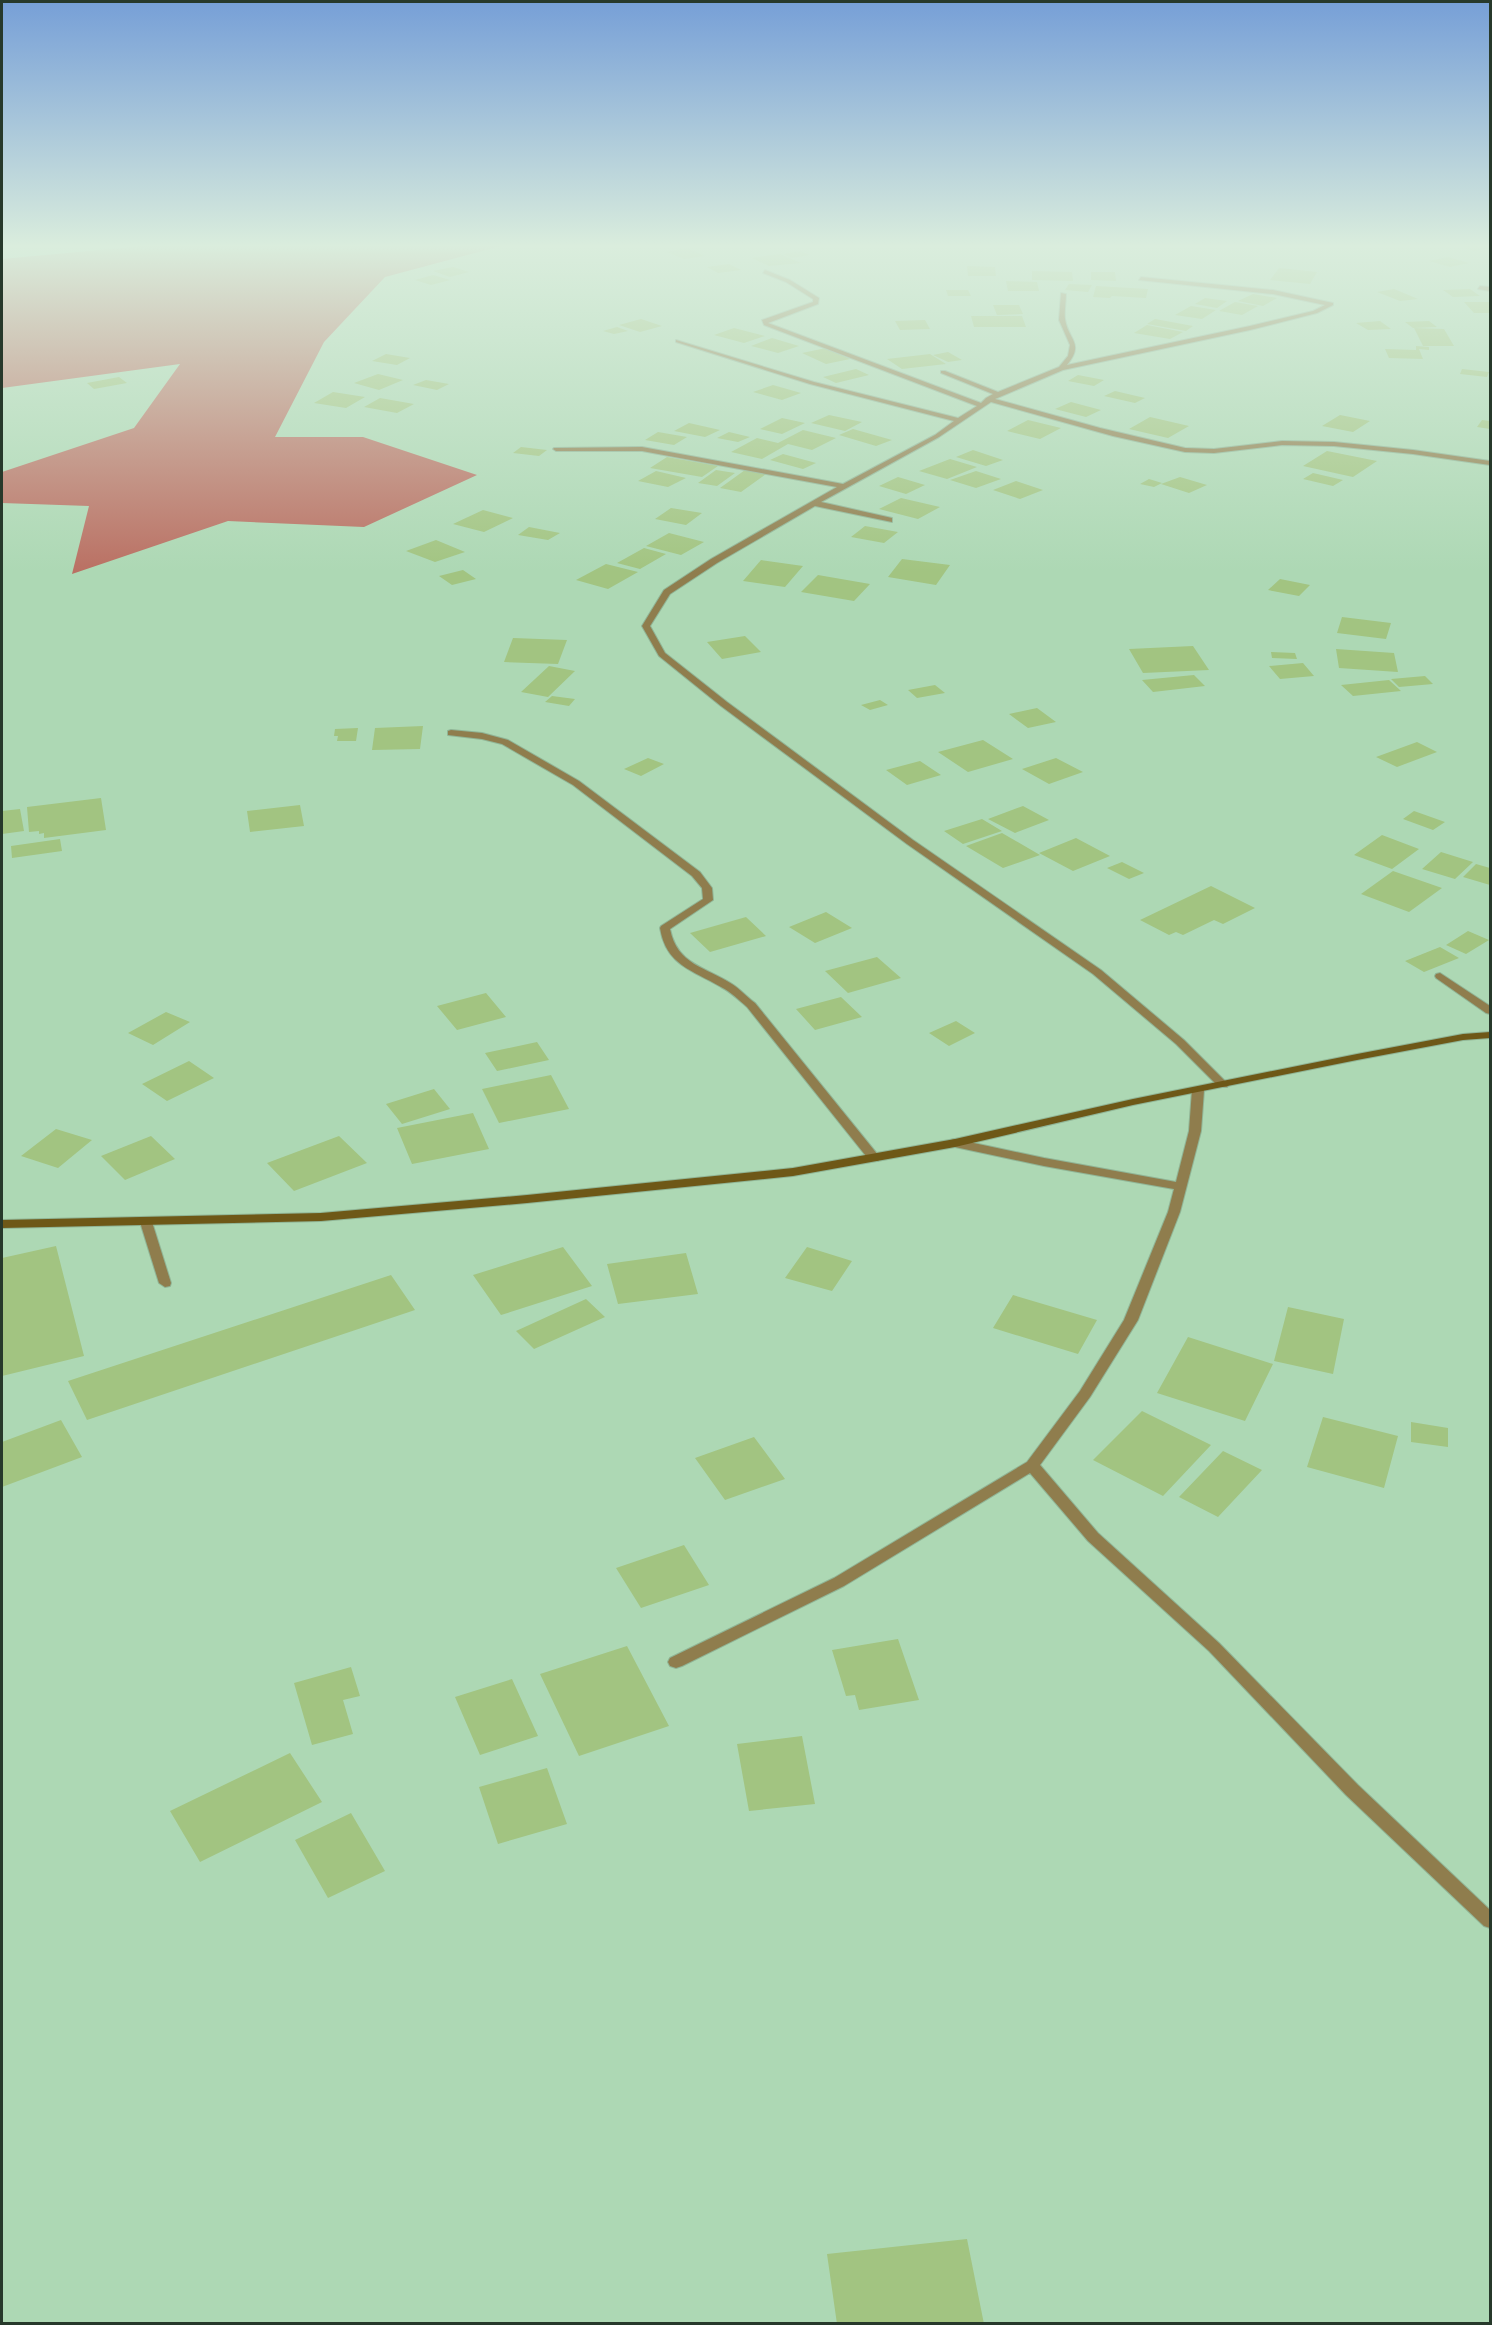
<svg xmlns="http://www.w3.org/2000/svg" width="1492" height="2325" viewBox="0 0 1492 2325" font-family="'Libre Baskerville',serif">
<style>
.forest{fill:#ba7063}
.building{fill:#a2c481}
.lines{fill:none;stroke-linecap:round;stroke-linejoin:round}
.street-casing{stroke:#90b596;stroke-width:2}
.secondary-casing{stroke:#90b596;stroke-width:2}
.street{fill:#8f7d4d;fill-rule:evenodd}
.secondary{fill:#6e5817;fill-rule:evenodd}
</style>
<rect width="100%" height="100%" fill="#add8b4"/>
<!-- forest -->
<path class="forest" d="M143,246h358l-116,31 -61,65 -49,95h88l114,38 -113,52 -136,-6 -156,53 17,-68 -87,-3v-31l132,-44 46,-64 -178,24v-129z"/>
<!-- building -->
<path class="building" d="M1460,246h30v2l-16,3z
M687,248l18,8 -21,3 -17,-7z
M801,251l8,4 -17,3 -9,-4z
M780,254l21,9 -32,3 -17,-8z
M1448,257l21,6 -19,4 -21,-6z
M729,264l12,6 -23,3 -11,-6z
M967,266l28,1 1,9h-28z
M453,267l16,5 -19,5 -17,-6z
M1279,268l38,4 -7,12 -40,-4z
M1032,271l40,1 1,9 -41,-1z
M1091,272h24l1,9 -25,-1z
M433,275l17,5 -19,5 -16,-5z
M1006,281l31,1 2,9h-31z
M1069,284l23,1 -4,7 -23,-2z
M1096,286l52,3 -2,9 -34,-2 -2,2 -17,-1z
M1394,289l24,10 -18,2 -23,-9z
M1470,289l10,7 -27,1 -10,-7z
M946,290h22l3,6h-23z
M1253,294l24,4 -14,8 -25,-5z
M1205,298l22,3 -10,7 -22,-4z
M1235,302l23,4 -16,9 -23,-4z
M1464,302h26v11h-16z
M993,305h26l4,9 -26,1z
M1191,306l25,4 -14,9 -27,-4z
M971,316h51l4,11h-52z
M641,319l21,7 -22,6 -21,-7z
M1155,319l38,7 -7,5 -39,-7z
M925,320l5,9 -30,1 -5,-9z
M1380,321l11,8 -23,1 -12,-7z
M1429,321l8,6 -24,1 -8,-6z
M1147,325l36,7 -13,7 -36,-6z
M617,327l11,4 -14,3 -11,-3z
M734,328l31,8 -21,7 -30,-8z
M1414,328l30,1 10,17h-31z
M772,338l27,8 -21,7 -27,-7z
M1416,346l13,1v3l-10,-1 4,10 -34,-1 -4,-9 31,1z
M826,348l24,11 -24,5 -24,-11z
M948,352l14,8 -14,2 -15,-7z
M386,354l24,4 -13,7 -25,-4z
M930,354l16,10 -44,5 -15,-10z
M856,369l13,6 -33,8 -13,-6z
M1462,369l27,3 -2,5 -27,-3z
M378,374l25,6 -24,10 -25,-7z
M1078,375l26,5 -10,6 -26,-5z
M119,377l8,6 -33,6 -7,-6z
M426,380l23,4 -12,6 -24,-5z
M773,385l28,8 -19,7 -29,-8z
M1115,391l30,7 -10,5 -31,-7z
M333,392l32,5 -19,11 -32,-5z
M380,398l34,6 -17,9 -33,-6z
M1071,402l30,8 -15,7 -31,-8z
M829,415l33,7 -17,9 -34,-8z
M1340,415l30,6 -17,11 -31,-6z
M1150,417l39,9 -21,12 -39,-9z
M782,418l23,5 -23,11 -22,-5z
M1028,420l33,8 -21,11 -33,-8z
M1482,420l8,1v8l-13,-2z
M689,423l31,7 -15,7 -31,-6z
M853,429l39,11 -16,6 -37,-11z
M803,430l33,8 -24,12 -24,-6 -26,15 -31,-7 26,-14 21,5z
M658,432l29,5 -13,8 -29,-5z
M729,432l21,5 -12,5 -21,-4z
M521,447l26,3 -8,6 -26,-3z
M973,450l30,10 -17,6 -30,-9z
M1327,451l50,10 -24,16 -50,-11z
M783,454l33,9 -13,6 -33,-9z
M667,457l51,9 -16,11 -52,-9z
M950,459l27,8 -30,12 -28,-8z
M716,470l19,3 -18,13 -19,-3z
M745,470l21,4 -25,18 -21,-4z
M656,471l30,7 -18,9 -30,-6z
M976,471l25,8 -25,9 -26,-8z
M1313,473l30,7 -10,6 -30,-7z
M898,477l27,8 -19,9 -27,-8z
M1180,477l27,8 -18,8 -28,-9z
M1149,479l13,4 -8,4 -14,-3z
M1016,481l27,9 -23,9 -27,-9z
M901,498l39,9 -22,12 -39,-10z
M671,508l31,5 -16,12 -31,-6z
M483,510l30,8 -29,14 -31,-8z
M865,526l33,6 -14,11 -33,-6z
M529,527l31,6 -12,7 -30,-5z
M669,533l35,9 -23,13 -35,-9z
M436,540l29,12 -30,10 -29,-11z
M644,548l22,6 -26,15 -23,-6z
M902,559l48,6 -14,20 -48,-8z
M761,560l42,6 -18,21 -42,-6z
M606,564l32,8 -30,17 -32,-9z
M463,570l13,9 -24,6 -13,-9z
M818,575l52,9 -16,17 -53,-9z
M1280,579l30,6 -11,11 -31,-6z
M1342,617l49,6 -5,16 -49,-6z
M745,636l16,16 -39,7 -15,-17z
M513,638l54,2 -9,24 -54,-2z
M1193,646l16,24 -66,3 -14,-24z
M1336,649l58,4 4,19 -59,-4z
M1271,652l24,1 2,6 -25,-1z
M1303,663l11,13 -34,3 -11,-13z
M549,666l26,5 -27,26 -27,-5z
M1194,675l11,11 -52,6 -11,-12z
M1425,676l8,8 -34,3 -8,-8z
M1389,680l12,11 -48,5 -12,-11z
M935,685l10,8 -28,5 -9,-8z
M552,696l23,3 -6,7 -24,-4z
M880,700l8,5 -18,5 -9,-5z
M1037,708l19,14 -28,6 -19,-14z
M423,726l-3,23 -48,1 3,-22z
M358,728l-2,13h-19l1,-5h-4l1,-7z
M983,740l30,19 -45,13 -30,-20z
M1417,742l20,10 -40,15 -21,-10z
M648,758l16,6 -23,12 -17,-7z
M1056,758l27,14 -34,12 -27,-15z
M920,761l21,14 -34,10 -21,-15z
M101,798l5,32 -62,8v-5l-5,1v-3l-10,1 -2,-25z
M300,805l4,21 -54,6 -3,-21z
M1023,806l26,14 -34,13 -27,-14z
M20,809l4,22 -22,3v-23z
M1414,811l31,11 -12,8 -30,-11z
M982,819l20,12 -39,13 -19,-13z
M1002,833l38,22 -37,13 -37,-22z
M1382,835l37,14 -27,20 -38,-14z
M1076,838l34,18 -37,15 -34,-18z
M60,839l2,12 -50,7 -1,-12z
M1441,852l32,10 -18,17 -33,-10z
M1122,862l22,11 -15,6 -22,-11z
M1476,864l14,4v17l-27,-8z
M1393,871l49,17 -33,24 -48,-18z
M1211,886l44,22 -32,16 -9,-4 -31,15 -7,-3 -7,3 -29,-15z
M826,912l26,16 -37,15 -26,-16z
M746,917l20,19 -56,16 -20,-19z
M1468,931l21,9 -23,14 -20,-9z
M1440,947l19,11 -35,14 -19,-11z
M877,957l24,21 -53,15 -23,-22z
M486,993l20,24 -49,13 -20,-24z
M841,997l21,20 -47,13 -19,-21z
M166,1012l24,10 -37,23 -25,-12z
M956,1021l19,12 -26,13 -20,-13z
M537,1042l12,18 -52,11 -12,-18z
M189,1061l25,17 -47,23 -25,-17z
M551,1075l18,34 -70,14 -17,-34z
M434,1089l16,20 -48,15 -16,-20z
M473,1113l16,36 -77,15 -15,-36z
M56,1129l36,11 -34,28 -37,-12z
M151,1136l24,23 -50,21 -24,-24z
M339,1136l28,27 -73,28 -27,-28z
M56,1246l28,110 -82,20v-118z
M563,1247l29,39 -91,29 -28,-40z
M807,1247l45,14 -20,30 -47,-13z
M686,1253l12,41 -80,10 -11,-40z
M391,1275l24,35 -328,110 -19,-39z
M1013,1295l84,25 -19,34 -85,-26z
M586,1299l19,18 -71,32 -18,-18z
M1288,1307l56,12 -11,55 -59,-13z
M1188,1337l85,27 -28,57 -88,-28z
M1142,1411l69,34 -48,51 -70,-36z
M1323,1417l75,19 -14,52 -77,-21z
M61,1420l21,37 -80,30v-45z
M1411,1422l37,6v19l-37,-5z
M754,1437l31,42 -60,21 -30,-42z
M1223,1451l39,19 -44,47 -39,-20z
M684,1545l25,40 -68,23 -25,-40z
M898,1639l21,61 -60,10 -4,-15 -9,1 -14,-46z
M627,1646l42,80 -90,30 -39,-82z
M351,1667l9,29 -17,4 10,34 -41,11 -18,-62z
M512,1679l26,57 -58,19 -25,-58z
M802,1736l13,68 -66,7 -12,-67z
M290,1753l32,49 -122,60 -30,-51z
M547,1768l20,56 -69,20 -19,-57z
M351,1813l34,58 -57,27 -33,-58z
M967,2239l17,85h-147l-10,-70z"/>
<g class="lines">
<defs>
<path id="street" d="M765,270l25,10 29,18 -1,6 -50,19 213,80 5,-5 7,-4 -52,-21v-2h4l53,21 61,-25 9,-11 2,-11 -11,-25 2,-27 5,1c0,8 -2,18 -1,25 3,21 20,24 2,46l183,-39 63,-15 12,-6 -52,-11 -134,-14 2,-3 132,13 60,13v2l-16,8 -67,17 -187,40 -68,29 105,29 85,20 29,1 68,-8 52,1 79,8 77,11v4l-77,-11 -79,-8 -52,-1 -68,8 -29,-1 -72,-16 -122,-34 -52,35 -118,65 71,16v4l-77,-16 -98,57 -47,31 -20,32 15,27 62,49 186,138 188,130 83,70 45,45 -2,2h-8l-43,-43 -83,-70 -186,-130 -186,-138 -62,-50 -17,-30 22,-36 47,-31 126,-72 -195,-36h-86l-3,-2 1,-1 88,-1 201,37 92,-49 19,-14 -144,-37 -134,-42v-2l138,42 144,36 19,-12 -213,-81 -2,-5 51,-18v-3l-27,-17 -23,-9z
M1480,286l10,1v4l-12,-2z
M451,730l31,3 26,7 71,41 121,91 12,16 1,12 -43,29c7,36 36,38 62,55 8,5 15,13 23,19l123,152 2,3 -2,3h-8l-123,-154c-8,-7 -16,-15 -26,-20 -29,-17 -55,-22 -61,-59l1,-2 42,-27 -1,-11 -10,-12 -119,-91 -71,-41 -20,-5 -34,-4v-4z
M1440,973l50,33v8l-4,-1 -50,-35 -1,-2 1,-2z
M1198,1087l6,3 -3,41 -21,81 -42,108 -48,77 -50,68 58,68 121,110 139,142 132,125v18l-6,-2 -138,-131 -137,-144 -121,-110 -58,-68 -186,113 -162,80 -6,2 -6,-2 -2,-4 2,-4 164,-80 193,-116 53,-71 44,-71 44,-108 6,-23 -130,-23 -89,-19 -6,-4 2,-3 4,-1 89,19 132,24 13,-51 3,-41z
M146,1218l6,4 19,61 -1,3 -5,1 -6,-4 -19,-61z"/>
<path id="secondary" d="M1490,1032v6l-27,2 -106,20 -224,45 -178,42 -162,29 -266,27 -206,18 -319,7v-8l319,-7 206,-18 266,-27 162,-29 178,-40 224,-45 106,-20z"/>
</defs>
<!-- street casing -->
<use href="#street" class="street-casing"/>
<!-- secondary casing -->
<use href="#secondary" class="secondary-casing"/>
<!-- street -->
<use href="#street" class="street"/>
<!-- secondary -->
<use href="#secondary" class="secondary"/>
</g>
<!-- sky -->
<linearGradient id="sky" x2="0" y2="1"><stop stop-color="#769fd7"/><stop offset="0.43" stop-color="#daeddd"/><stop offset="1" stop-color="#daeddd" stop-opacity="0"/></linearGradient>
<rect width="1492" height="572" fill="url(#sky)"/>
<!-- border -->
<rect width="1492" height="2325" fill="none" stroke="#27392b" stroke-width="6"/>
</svg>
